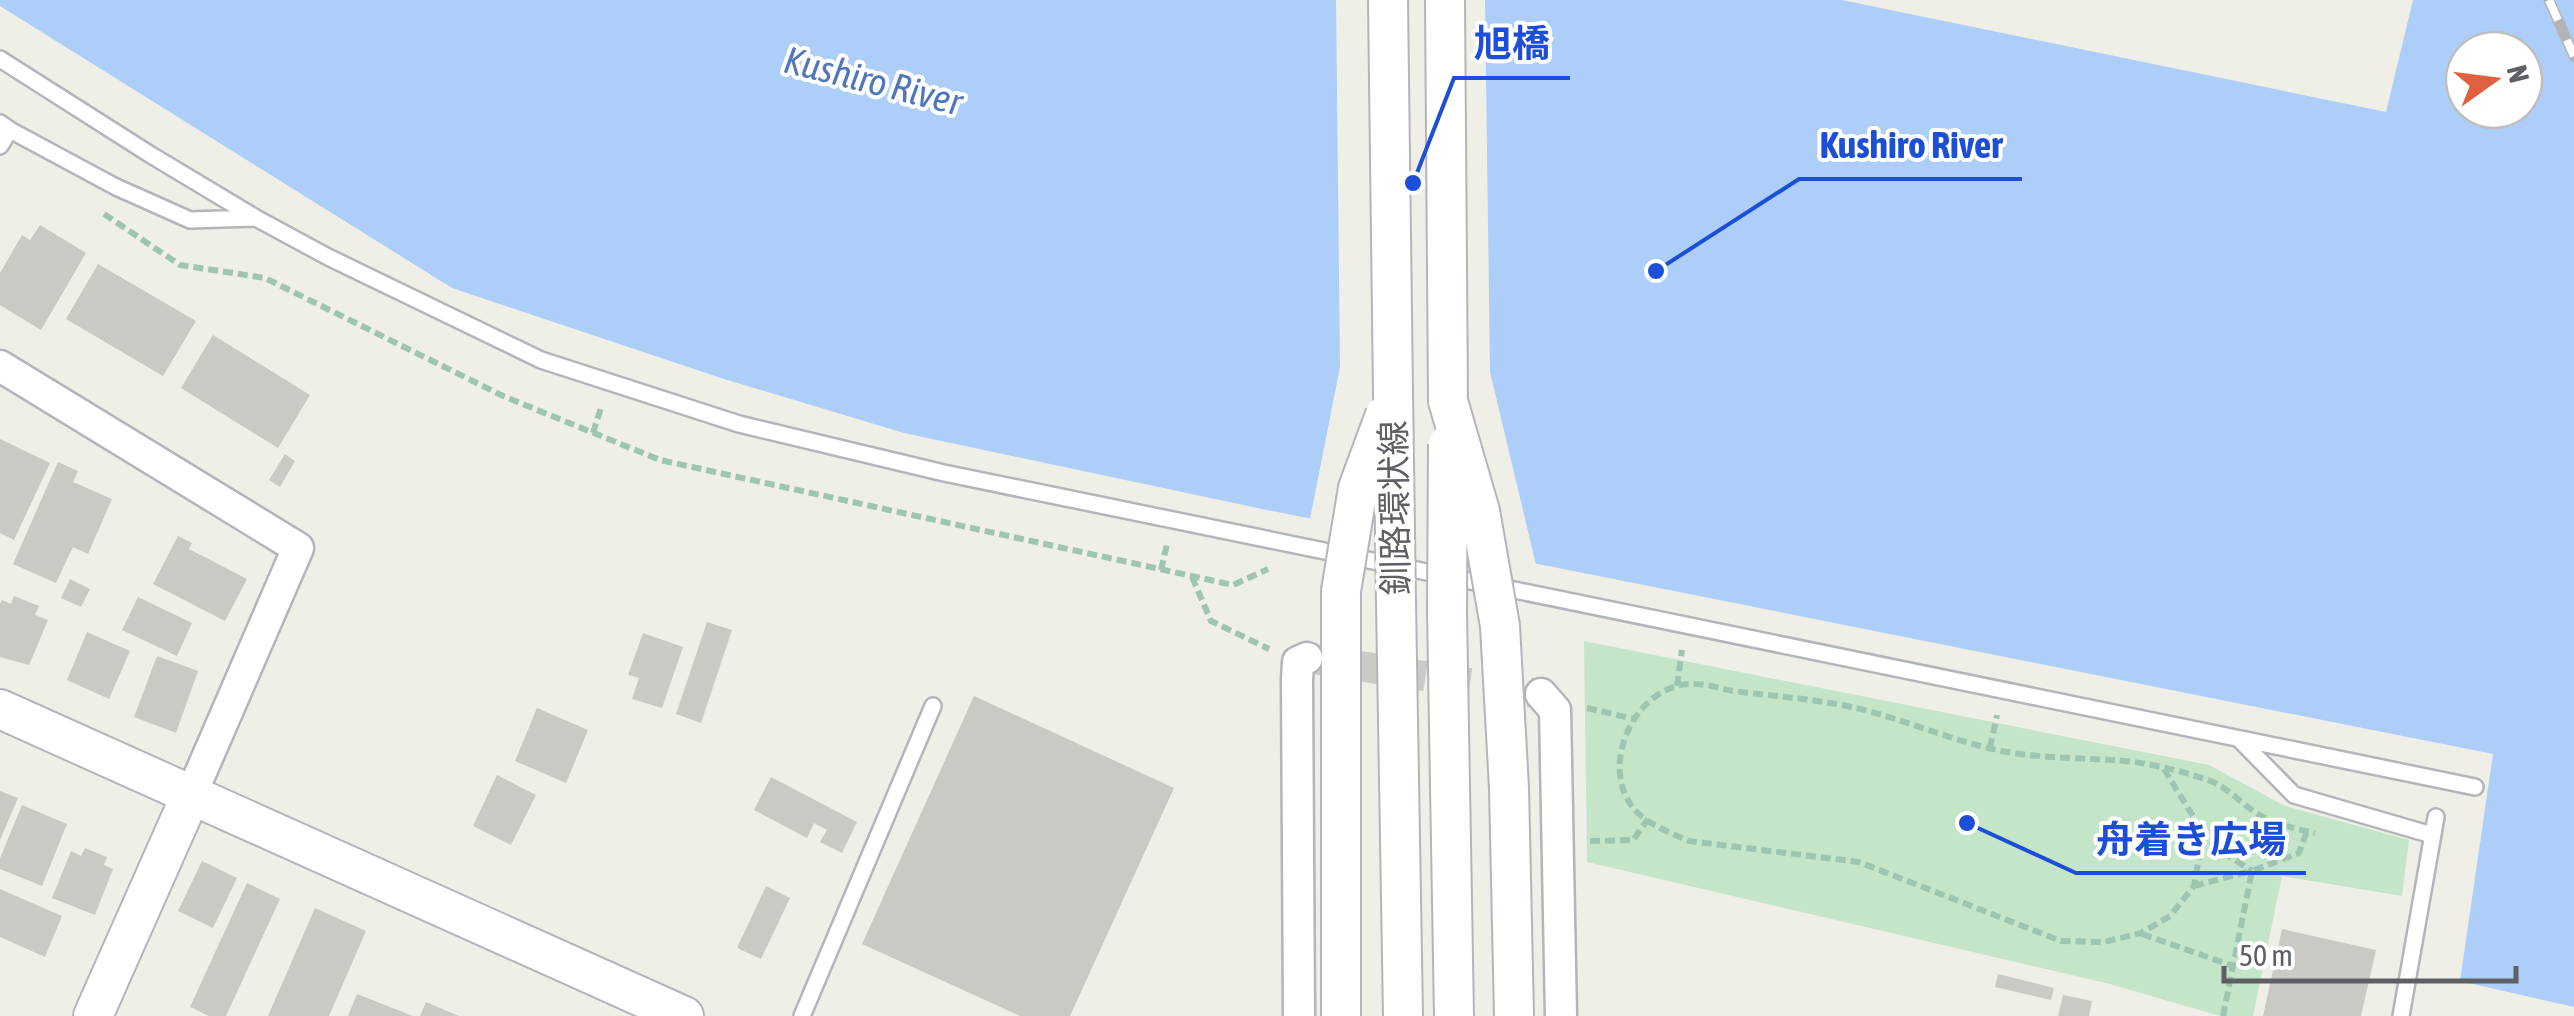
<svg xmlns="http://www.w3.org/2000/svg" width="2574" height="1016" viewBox="0 0 2574 1016" font-family="'Asap Condensed','Noto Sans JP',sans-serif">
<style>
.green{fill:#c5e5c9}
.water{fill:#adcef9;fill-rule:evenodd}
.pier{fill:#efeee7}
.building{fill:#cbc9c3}
.lines{fill:none;stroke-linecap:round;stroke-linejoin:round}
.minor-tunnel{stroke:#cbcac7;stroke-width:30;stroke-dasharray:30 15;stroke-linecap:butt}
.service-casing{stroke:#b4b5ba;stroke-width:20}
.minor-casing{stroke:#b4b5ba;stroke-width:35}
.tertiary-casing{stroke:#b4b5ba;stroke-width:42}
.path{stroke:#9ec5af;stroke-width:6;stroke-dasharray:10 5;stroke-linecap:butt}
.service{stroke:#fff;stroke-width:15}
.minor{stroke:#fff;stroke-width:30}
.tertiary{stroke:#fff;stroke-width:38}
.rail-casing{stroke:#b4b4b6;stroke-width:11}
.rail{stroke:#fff;stroke-width:8;stroke-dasharray:22;stroke-linecap:butt}
.tertiary-bridge-casing{stroke:#b4b5ba;stroke-width:42;stroke-linecap:butt}
.tertiary-bridge{stroke:#fff;stroke-width:38}
.labels{text-anchor:middle;stroke-width:8;stroke-linejoin:round;paint-order:stroke}
.street-label{font-size:35px;fill:#5e6066;stroke:#fff}
.water-label{font-size:38px;font-style:italic;fill:#5076bc;stroke:#fff}
.leader{fill:none;stroke:#1d4ed8;stroke-width:4}
.callout-dot{fill:#1d4ed8;stroke:#fff;stroke-width:4}
.callout-label{font-size:38px;text-anchor:middle;font-weight:bold;fill:#1d4ed8;stroke:#fff;stroke-width:8;stroke-linejoin:round;paint-order:stroke}
</style>
<rect width="100%" height="100%" fill="#efeee7"/>
<!-- green -->
<path class="green" d="M1584,641l625,124 76,41 124,34 -7,56 -120,-20 -29,140h-33l-110,-32 -523,-122z"/>
<!-- water -->
<path class="water" d="M0,0h1842l544,112 27,-112h161v1007l-114,-26 33,-227 -1226,-244 -363,-77 -183,-55 -269,-90 -452,-282zM2464,50h60v60h-60z"/>
<!-- pier -->
<path class="pier" d="M1336,0h149l5,372 47,197 -228,-45 31,-157z"/>
<!-- building -->
<path class="building" d="M40,225l46,28 -45,77 -41,-25v-32l22,-38 8,5z
M98,264l98,57 -33,55 -97,-57z
M213,335l97,60 -32,53 -97,-60z
M0,439l50,24 -36,77 -14,-7z
M285,454l10,7 -15,26 -11,-7z
M58,462l20,9 -5,11 39,17 -24,55 -15,-7 -17,36 -43,-19z
M178,536l14,7 -3,6 58,30 -22,42 -72,-37z
M70,579l20,10 -9,18 -20,-9z
M14,596l25,10 -4,9 13,5 -19,45 -29,-8v-53l2,-4 9,4z
M138,597l54,26 -15,33 -55,-26z
M707,622l25,8 -31,93 -25,-9z
M87,632l43,19 -21,48 -42,-19z
M643,633l40,14 -21,61 -30,-9 7,-21 -11,-3z
M157,656l41,15 -22,62 -42,-16z
M974,696l200,92 -104,228h-50l-158,-72z
M537,708l51,22 -22,53 -51,-22z
M497,775l39,20 -25,50 -38,-19z
M771,777l86,45 -15,31 -22,-11 7,-12 -13,-7 -7,15 -53,-28z
M0,791l18,7 -18,42z
M22,805l45,19 -25,62 -42,-17v-11z
M85,848l22,9 -3,8 9,4 -18,46 -43,-17 19,-47 10,5z
M202,861l35,17 -24,50 -35,-17z
M247,883l33,16 -54,117h-17l-19,-9z
M766,886l24,12 -29,61 -24,-11z
M0,889l62,27 -17,41 -45,-20z
M315,908l51,23 -37,85h-61z
M2282,929l94,21 -15,66h-98z
M1998,974l56,14 -3,12 -56,-13z
M357,994l56,22h-65z
M2063,995l29,6 -3,15h-31z
M426,1002l33,14h-39z"/>
<g class="lines">
<!-- minor-tunnel -->
<path class="minor-tunnel" d="M1307,658l234,36"/>
<defs>
<path id="service" d="M0,59l151,96 105,63 72,39 213,103 198,64 205,49 1531,314
M0,123l10,7 -10,16
M10,130l106,57 74,33 65,-2
M2240,740l54,55 138,40
M802,1016l131,-310
M2401,1016l35,-199"/>
<path id="minor" d="M0,366l298,182 -107,247
M1541,694l14,16 6,306
M1299,1016l-2,-336 1,-18 9,-4"/>
<path id="tertiary" d="M1388,0l5,392
M1445,0l3,401
M1396,602l7,414
M1447,612l7,404
M1500,626l9,162 5,228
M0,709l684,307
M93,1016l98,-221
M1341,1016v-425"/>
</defs>
<!-- service casing -->
<use href="#service" class="service-casing"/>
<!-- minor casing -->
<use href="#minor" class="minor-casing"/>
<!-- tertiary casing -->
<use href="#tertiary" class="tertiary-casing"/>
<!-- path -->
<path class="path" d="M104,214l76,51 85,13 238,118 157,64 573,125 35,-16
M593,433l8,-25
M1161,570l6,-26
M1192,577l19,44 58,28
M1677,686l5,-36
M1587,708l47,11
M1990,748l7,-33
M2164,769l30,49 6,34 -6,34 -24,30 -29,17 -37,9 -43,-1 -202,-79 -170,-21c-18,-8 -40,-16 -53,-30 -41,-44 1,-131 60,-127 12,0 25,5 37,7 46,6 90,8 135,20 49,13 95,34 145,42 33,5 66,5 98,7 31,1 68,10 97,20 20,7 32,23 50,34 16,10 38,15 57,19
M2198,836l54,35
M1590,841l43,-1 15,-21
M2194,886l57,-15
M2142,934l91,32
M2223,1016l29,-145 47,-18 8,-22"/>
<!-- service -->
<use href="#service" class="service"/>
<!-- minor -->
<use href="#minor" class="minor"/>
<!-- tertiary -->
<use href="#tertiary" class="tertiary"/>
<defs>
<path id="rail" d="M2549,0l25,56"/>
</defs>
<!-- rail casing -->
<use href="#rail" class="rail-casing"/>
<!-- rail -->
<use href="#rail" class="rail"/>
<defs>
<path id="tertiary-bridge" d="M1393,392l3,210
M1448,401l32,110 20,115
M1341,591l17,-103 27,-73
M1447,612l1,-168"/>
</defs>
<!-- tertiary-bridge casing -->
<use href="#tertiary-bridge" class="tertiary-bridge-casing"/>
<!-- tertiary-bridge -->
<use href="#tertiary-bridge" class="tertiary-bridge"/>
</g>
<g class="labels">
<!-- street labels -->
<g class="street-label">
<text transform="translate(1395 508) rotate(-91)" y="12">釧路環状線</text>
</g>
<!-- water labels -->
<g class="water-label">
<text transform="translate(873 81) rotate(14)" y="13">Kushiro River</text>
</g>
</g>
<!-- callouts -->
<path class="leader" d="M1413 183L1454 78H1570M1656 271L1799 179H2022M1967 823L2076 873H2306"/>
<g class="callout-dot">
<circle cx="1413" cy="183" r="10"/>
<circle cx="1656" cy="271" r="10"/>
<circle cx="1967" cy="823" r="10"/>
</g>
<g class="callout-label">
<text x="1512" y="57">旭橋</text>
<text x="1911" y="158">Kushiro River</text>
<text x="2191" y="853">舟着き広場</text>
</g>
<!-- north arrow -->
<g transform="translate(2494 80) rotate(76)"><circle r="48" fill="#ffffff" stroke="#bfbfc2" stroke-width="2.5"/>
<path d="M0-8L18 38L0 25L-18 38Z" fill="#de603e"/>
<text y="-15" font-size="28" font-weight="bold" text-anchor="middle" fill="#5e6066">N</text>
</g>
<!-- scale -->
<path d="M2224 966v15h292v-15" fill="none" stroke="#5e6066" stroke-width="5"/>
<text x="2239" y="966" font-size="30" fill="#5e6066" stroke="#ffffff" stroke-width="8" paint-order="stroke">50 m</text>
</svg>
